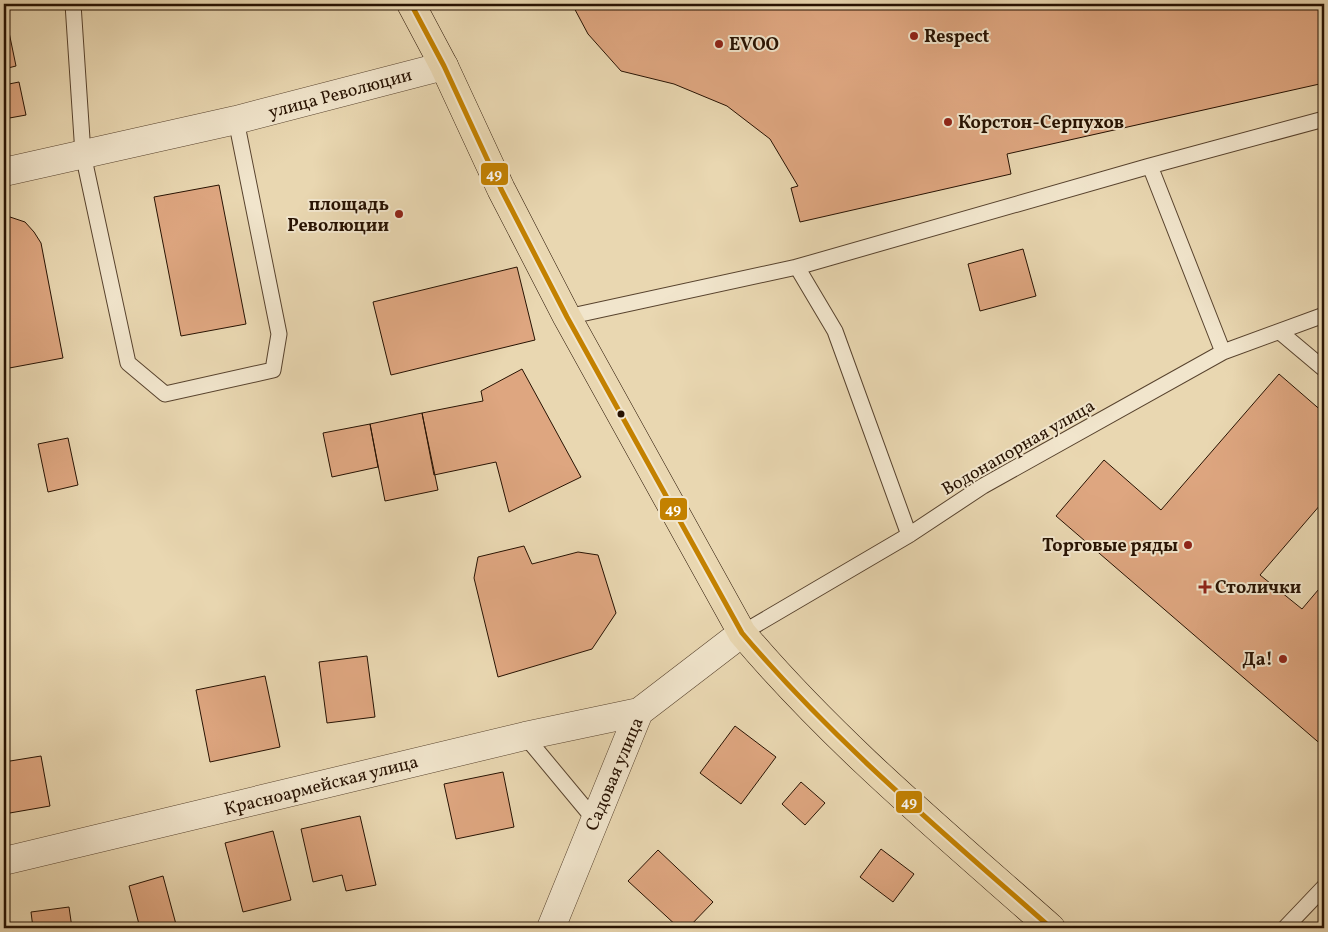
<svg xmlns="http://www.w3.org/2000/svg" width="1328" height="932" viewBox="0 0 1328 932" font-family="Vollkorn,serif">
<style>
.building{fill:#dea680;stroke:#271202}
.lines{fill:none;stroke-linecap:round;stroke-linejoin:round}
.service-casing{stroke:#58432e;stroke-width:17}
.minor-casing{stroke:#58432e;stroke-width:29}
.primary-casing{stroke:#271202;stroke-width:29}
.service{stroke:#f1e5cc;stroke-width:15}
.minor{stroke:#f1e5cc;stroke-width:28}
.primary{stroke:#e9d7b1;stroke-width:28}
.bus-1-casing{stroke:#f1e5cc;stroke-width:9}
.bus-1{stroke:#c38100;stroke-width:5}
.poi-dot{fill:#8f2418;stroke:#f1e5cc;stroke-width:2}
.bus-dot{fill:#271202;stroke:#f1e5cc;stroke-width:2}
.labels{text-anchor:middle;stroke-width:4;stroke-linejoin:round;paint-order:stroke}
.poi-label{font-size:18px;font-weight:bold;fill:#271202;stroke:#f1e5cc;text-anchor:start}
.street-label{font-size:18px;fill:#271202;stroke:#f1e5cc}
.line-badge{stroke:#f1e5cc;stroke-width:2}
.badge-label{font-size:14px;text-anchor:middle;font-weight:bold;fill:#fff}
</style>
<rect width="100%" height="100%" fill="#e9d7b1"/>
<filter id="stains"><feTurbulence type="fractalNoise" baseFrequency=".004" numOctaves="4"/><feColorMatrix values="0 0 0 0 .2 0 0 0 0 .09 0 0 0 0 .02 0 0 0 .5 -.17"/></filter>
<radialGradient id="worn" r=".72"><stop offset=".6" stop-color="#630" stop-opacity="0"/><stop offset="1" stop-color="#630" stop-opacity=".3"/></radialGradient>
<!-- building -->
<path class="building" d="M572,4h752v79l-317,71 4,20 -211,48 -9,-34 7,-2 -28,-47 -43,-33 -53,-22 -53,-13 -33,-37z
M4,8l12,58 -12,3z
M19,82l7,33 -22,4v-34z
M219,185l27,139 -65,12 -27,-139z
M4,215l21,7 9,10 7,11 22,115 -59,11z
M1023,249l13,47 -56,15 -12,-47z
M517,267l18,73 -144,35 -18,-73z
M522,369l59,108 -72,35 -13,-50 -62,13 -12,-62 61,-12 -2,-10z
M1279,374l45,39v93l-3,-2 -61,71 42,34 22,-26v164l-268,-231 48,-56 57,50z
M422,413l16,77 -53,11 -15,-77z
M370,424l8,43 -46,10 -9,-44z
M68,438l10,47 -30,7 -10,-48z
M524,546l8,18 46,-12 20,3 18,58 -24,36 -94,28 -24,-99 4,-21z
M367,656l8,61 -48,6 -8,-61z
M265,676l15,71 -70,15 -14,-72z
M735,726l41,31 -35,47 -41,-31z
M41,756l9,50 -46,8v-52z
M503,772l11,55 -58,12 -12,-55z
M801,782l24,21 -20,22 -23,-21z
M360,816l16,69 -30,6 -4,-16 -29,7 -12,-53z
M273,831l18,69 -48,12 -18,-69z
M881,849l33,25 -21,28 -33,-25z
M658,850l55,52 -25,26h-9l-51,-47z
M163,876l14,52h-37l-11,-42z
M69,907l3,21h-39l-2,-16z"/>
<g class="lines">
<defs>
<path id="service" d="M73,4l10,150 45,209 37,31 108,-24 6,-36 -43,-214
M1150,166l174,-47
M567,317l230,-50
M1280,332l44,37
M909,535l-74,-204 -38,-64 353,-101 73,186
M742,633l167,-98 74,-49 240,-134 101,-37
M525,736l69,83
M1285,928l39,-41"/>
<path id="minor" d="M4,172l232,-52 208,-54
M4,861l521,-125 114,-24
M551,928l88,-216 103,-79"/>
<path id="primary" d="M411,4l33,62 57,123 66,128 175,316c92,109 203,201 309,295"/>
</defs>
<!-- service casing -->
<use href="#service" class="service-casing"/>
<!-- minor casing -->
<use href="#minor" class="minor-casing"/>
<!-- primary casing -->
<use href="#primary" class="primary-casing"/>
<!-- service -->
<use href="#service" class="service"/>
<!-- minor -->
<use href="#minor" class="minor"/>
<!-- primary -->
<use href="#primary" class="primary"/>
<defs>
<path id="bus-1" d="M411,4l33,62 57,123 66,128 175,316c92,109 203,201 309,295"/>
</defs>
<!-- bus-1 casing -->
<use href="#bus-1" class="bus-1-casing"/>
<!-- bus-1 -->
<use href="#bus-1" class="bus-1"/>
</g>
<!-- markers -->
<g class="poi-dot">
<circle cx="914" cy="36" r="5"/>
<circle cx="719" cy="44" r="5"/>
<circle cx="948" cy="122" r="5"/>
<circle cx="399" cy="214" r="5"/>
<circle cx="1188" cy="545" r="5"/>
<path d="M1202.5 579.5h5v5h5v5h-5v5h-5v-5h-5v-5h5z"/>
<circle cx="1283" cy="659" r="5"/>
</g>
<circle class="bus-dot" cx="621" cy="414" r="4.5"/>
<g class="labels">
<!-- poi labels -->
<g class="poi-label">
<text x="924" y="42">Respect</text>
<text x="729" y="50">EVOO</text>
<text x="958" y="128">Корстон-Серпухов</text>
<text x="389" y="210" text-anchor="end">площадь<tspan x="389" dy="21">Революции</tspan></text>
<text x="1178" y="551" text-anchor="end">Торговые ряды</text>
<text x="1215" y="593">Столички</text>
<text x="1273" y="665" text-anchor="end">Да!</text>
</g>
<!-- street labels -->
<g class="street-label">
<text transform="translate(340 93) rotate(-15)" y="6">улица Революции</text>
<text transform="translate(1018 447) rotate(-30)" y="6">Водонапорная улица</text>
<text transform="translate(614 774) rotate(-67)" y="6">Садовая улица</text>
<text transform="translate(321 785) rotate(-14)" y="6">Красноармейская улица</text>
</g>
</g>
<g class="line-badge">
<rect x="480" y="162" width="29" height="24" rx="5" fill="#c38100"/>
<rect x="659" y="497" width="29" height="24" rx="5" fill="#c38100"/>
<rect x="895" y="790" width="28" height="24" rx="5" fill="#c38100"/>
</g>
<g class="badge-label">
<text x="494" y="179">49</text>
<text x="673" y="514">49</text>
<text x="909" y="807">49</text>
</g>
<!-- margin -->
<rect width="1328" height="932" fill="none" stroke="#e9d7b1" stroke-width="20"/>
<rect x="5" y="5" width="1318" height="922" fill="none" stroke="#271202" stroke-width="2.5"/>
<rect x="10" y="10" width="1308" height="912" fill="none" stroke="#271202"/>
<rect width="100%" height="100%" filter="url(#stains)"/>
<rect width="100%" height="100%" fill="url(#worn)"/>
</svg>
